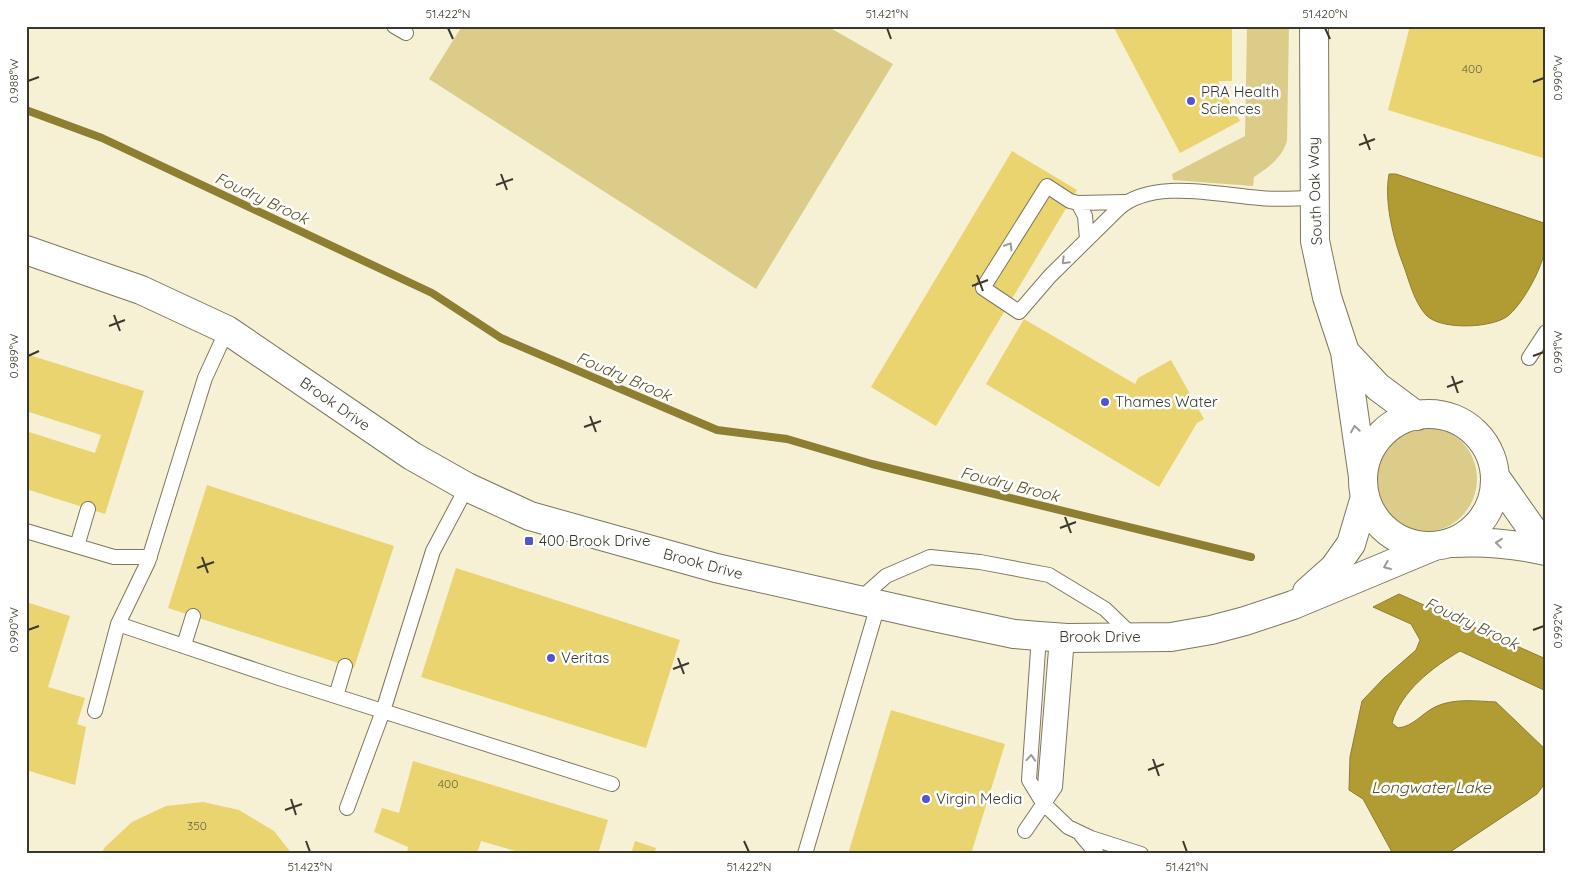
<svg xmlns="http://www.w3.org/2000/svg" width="1572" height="880" viewBox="0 0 1572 880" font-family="Quicksand,sans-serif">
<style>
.green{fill:#dbcd89}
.water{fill:#b19c33;stroke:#8d7e31}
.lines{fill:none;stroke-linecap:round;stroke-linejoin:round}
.stream{stroke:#8d7e31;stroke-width:8}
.building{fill:#e9d46f}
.service-casing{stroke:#7c775e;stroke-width:16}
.minor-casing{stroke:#7c775e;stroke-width:30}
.tertiary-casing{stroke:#7c775e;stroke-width:30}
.service{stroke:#fff;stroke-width:14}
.minor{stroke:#fff;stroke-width:28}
.tertiary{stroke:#fff;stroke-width:28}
.oneway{stroke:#9c9c96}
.ticks{fill:none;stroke:#3a382d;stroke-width:2}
.poi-dot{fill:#5454cb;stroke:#fff;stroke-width:2}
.labels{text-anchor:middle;stroke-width:5;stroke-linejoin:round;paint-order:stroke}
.number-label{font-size:12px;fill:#665f3e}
.poi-label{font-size:15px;fill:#3a382d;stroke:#fff;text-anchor:start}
.street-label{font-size:15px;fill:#3a382d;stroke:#fff}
.water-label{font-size:16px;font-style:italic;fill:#595026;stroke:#fff}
.neatline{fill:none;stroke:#3a382d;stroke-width:2}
.ticks-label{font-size:12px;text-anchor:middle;fill:#3a382d}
</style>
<rect width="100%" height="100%" fill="#f6f1d5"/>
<!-- green -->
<path class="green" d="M462,26h365l66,38 -137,225 -327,-210z
M1247,26h42l-2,115c-5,17 -18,26 -33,36l-1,9 -80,-6 -1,-6 73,-38z
M1371 479a53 53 0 1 1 106 0a53 53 0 1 1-106 0Z"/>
<!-- water -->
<path class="water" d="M1389,174h7l148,49c12,23 -17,76 -35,92 -14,13 -68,16 -83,0 -12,-13 -17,-35 -23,-51 -10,-26 -19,-63 -14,-90z
M1399,594l147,65v32l-86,-40c-27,16 -59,40 -68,72l6,5c16,-2 23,-14 37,-21 18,-9 41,-6 61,-5l50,48v32l-9,12 -90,60h-54l-30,-55 -14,-9 1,-33 12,-56 22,-23 32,-28 4,-10 -9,-16 -38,-17z"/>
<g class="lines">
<!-- stream -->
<path class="stream" d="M26,110l76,28 330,155 69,45 216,92 70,9 85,25 379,93"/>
</g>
<!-- building -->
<path class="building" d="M1113,26h119v55h-14l22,40 -60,32z
M1410,26h136v133l-158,-49z
M1012,151l65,39 -141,236 -65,-39z
M1024,319l111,65 3,-6 33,-18 33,59 -7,4 -38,64 -173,-103z
M26,354l118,37 -39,123 -79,-25v-58l69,22 6,-18 -75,-24z
M207,485l187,61 -40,122 -186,-60z
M456,568l224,72 -34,108 -225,-71z
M26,602l44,14 -22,71 37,11 -8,26 9,3 -11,58 -49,-15z
M891,710l114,34 -34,110h-123z
M413,761l195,59 -10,34h-73l-44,-13 -4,13h-70l1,-7 -34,-15 8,-24 17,5z
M203,802l36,8 35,21 18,23h-191l4,-7 27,-25 34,-16z
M635,841l21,7 -2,6h-23z"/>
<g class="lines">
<defs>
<path id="service" d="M394,26l12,7
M1125,202l-47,1 -8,-2 -23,-15 -64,102 36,24 31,-36 68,-67c34,-31 100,-14 142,-11 18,2 36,0 54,0
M1078,203l7,13 2,23
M1529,358l17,-26
M26,531l88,26h36
M77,546l11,-37
M859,600l27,-24 44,-19 50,5 69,13 56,34 27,26
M118,624l161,54 333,106
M1039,636l-10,144 14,23 25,24 23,11 50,16
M184,645l9,-29
M336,696l9,-30
M95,711l23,-87 30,-62 57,-184 22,-48
M1045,786l12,-149
M347,808l36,-97 50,-160 34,-64
M1025,831l30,-44 12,-149
M1081,835l16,19
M805,854l73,-249"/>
<path id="minor" d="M26,250l115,40 86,40 185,126 55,31 63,29 186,52 218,49 80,17 25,2 28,2 104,-1 40,-7 34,-9 48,-16 139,-58
M1307,592l27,-24 17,-24 14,-47"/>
<path id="tertiary" d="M1314,26l1,215 12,56 18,55 18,125
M1345,352l33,35 39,29
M1363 480a66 66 0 1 1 132 0a66 66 0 1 1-132 0Z
M1496,478l50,71
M1452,543c32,-2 63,1 94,8"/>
</defs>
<!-- service casing -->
<use href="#service" class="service-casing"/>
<!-- minor casing -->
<use href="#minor" class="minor-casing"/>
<!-- tertiary casing -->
<use href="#tertiary" class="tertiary-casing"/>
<!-- service -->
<use href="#service" class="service"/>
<!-- minor -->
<use href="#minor" class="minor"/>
<!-- tertiary -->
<use href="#tertiary" class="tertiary"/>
</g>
<!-- one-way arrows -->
<defs><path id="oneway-chevron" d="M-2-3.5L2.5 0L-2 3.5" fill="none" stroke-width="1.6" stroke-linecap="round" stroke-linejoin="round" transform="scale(1.25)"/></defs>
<g class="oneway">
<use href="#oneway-chevron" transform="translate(1009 246) rotate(-58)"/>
<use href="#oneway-chevron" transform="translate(1065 261) rotate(135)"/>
<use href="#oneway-chevron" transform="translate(1355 429) rotate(-99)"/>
<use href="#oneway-chevron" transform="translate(1499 543) rotate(-174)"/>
<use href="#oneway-chevron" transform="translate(1387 566) rotate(157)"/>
<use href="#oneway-chevron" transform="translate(1031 758) rotate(-86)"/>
</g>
<!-- ticks -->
<path class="ticks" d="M448,28l5,11M887,28l4,11M1325,28l5,11M28,81l11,-4M1533,82l11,-4M1364,134l6,16M1359,145l16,-6M501,174l6,16M496,185l17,-6M977,275l6,16M972,286l16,-6M114,315l6,16M109,326l16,-6M28,356l11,-5M1533,356l11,-4M1452,376l6,17M1447,387l16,-6M590,416l6,16M584,427l17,-6M1065,517l6,16M1060,528l16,-6M202,557l6,16M197,568l17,-6M28,630l11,-4M1533,630l11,-4M678,658l6,16M673,669l16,-6M1153,759l6,17M1148,770l16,-6M291,799l5,16M285,810l17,-6M306,841l4,11M744,841l5,11M1183,841l4,11"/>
<!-- markers -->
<g class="poi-dot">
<circle cx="1191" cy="101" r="5"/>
<circle cx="1105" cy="402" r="5"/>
<rect x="524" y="536" width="10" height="10" rx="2.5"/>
<circle cx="551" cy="658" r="5"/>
<circle cx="926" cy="799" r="5"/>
</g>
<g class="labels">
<!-- number labels -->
<g class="number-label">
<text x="1472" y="73">400</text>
<text x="448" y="788">400</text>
<text x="197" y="830">350</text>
</g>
<!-- poi labels -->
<g class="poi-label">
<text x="1201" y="97">PRA Health<tspan x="1201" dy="17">Sciences</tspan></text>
<text x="1115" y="407">Thames Water</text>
<text x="539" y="546">400 Brook Drive</text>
<text x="561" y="663">Veritas</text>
<text x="936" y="804">Virgin Media</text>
</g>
<!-- street labels -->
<g class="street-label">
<text transform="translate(1315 191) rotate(-92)" y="5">South Oak Way</text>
<text transform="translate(335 404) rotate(35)" y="5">Brook Drive</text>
<text transform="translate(703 564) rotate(15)" y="5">Brook Drive</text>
<text x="1100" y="642">Brook Drive</text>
</g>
<!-- water labels -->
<g class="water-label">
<text transform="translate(262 198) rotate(25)" y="6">Foudry Brook</text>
<text transform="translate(624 376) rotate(23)" y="6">Foudry Brook</text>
<text transform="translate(1010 484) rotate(14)" y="6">Foudry Brook</text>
<text transform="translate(1472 623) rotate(25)" y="6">Foudry Brook</text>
<text x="1431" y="793">Longwater Lake</text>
</g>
</g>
<!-- border -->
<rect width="1572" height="880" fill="none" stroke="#ffffff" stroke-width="55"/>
<rect x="28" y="28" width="1516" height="824" class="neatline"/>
<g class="ticks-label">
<text x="448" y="18">51.422°N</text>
<text x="887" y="18">51.421°N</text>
<text x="1325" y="18">51.420°N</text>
<text transform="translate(1558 78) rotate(-90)" y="4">0.990°W</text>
<text transform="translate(14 81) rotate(-90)" y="4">0.988°W</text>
<text transform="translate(1558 352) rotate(-90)" y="4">0.991°W</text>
<text transform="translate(14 356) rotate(-90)" y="4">0.989°W</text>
<text transform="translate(1558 626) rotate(-90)" y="4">0.992°W</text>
<text transform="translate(14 630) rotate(-90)" y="4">0.990°W</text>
<text x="310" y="871">51.423°N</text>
<text x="749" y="871">51.422°N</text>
<text x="1187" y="871">51.421°N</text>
</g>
</svg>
